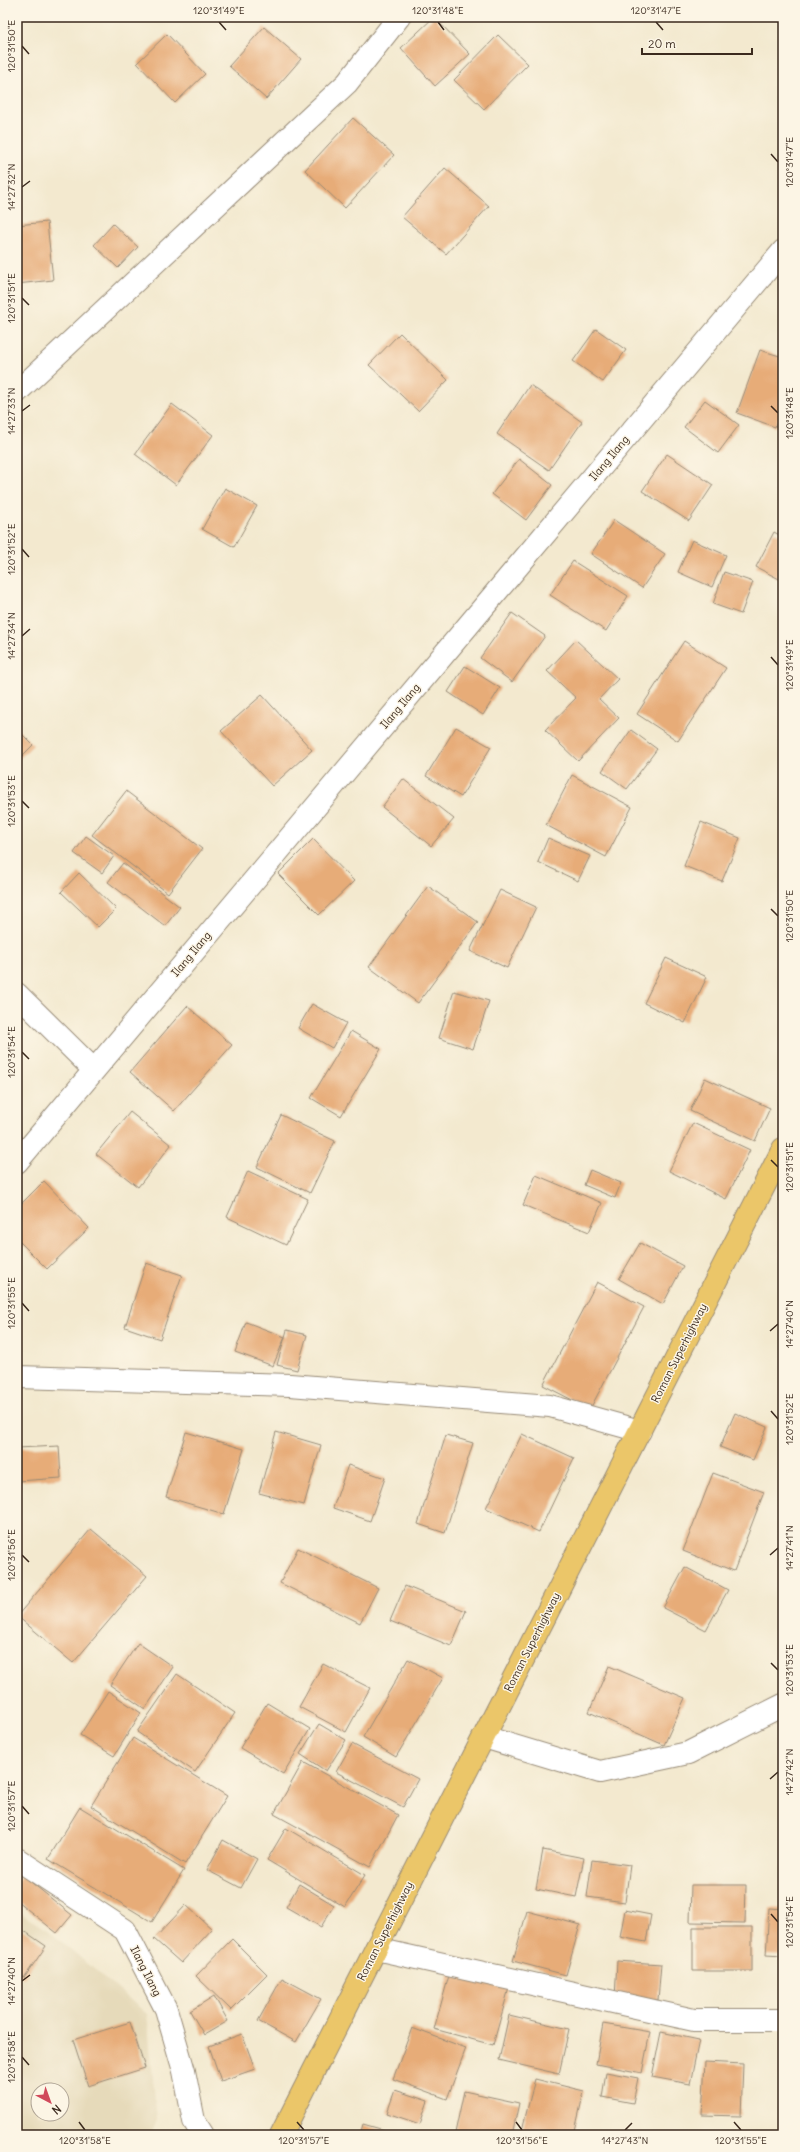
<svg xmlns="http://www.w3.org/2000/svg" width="800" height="2152" viewBox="0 0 800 2152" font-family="Delius,sans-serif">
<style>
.built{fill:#e6daba;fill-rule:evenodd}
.building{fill:#e7ac78}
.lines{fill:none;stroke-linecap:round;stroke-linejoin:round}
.minor-casing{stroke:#978a76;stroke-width:24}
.primary-casing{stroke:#978a76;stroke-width:24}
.minor{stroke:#fff;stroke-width:22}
.primary{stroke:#ebc669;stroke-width:22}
.ticks{fill:none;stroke:#3b2a1e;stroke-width:1.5}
.labels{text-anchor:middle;stroke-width:3;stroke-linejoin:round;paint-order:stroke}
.street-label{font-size:11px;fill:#3b2a1e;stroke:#fcf5e5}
.neatline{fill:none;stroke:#3b2a1e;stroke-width:1.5}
.ticks-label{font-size:10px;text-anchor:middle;fill:#3b2a1e}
</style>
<rect width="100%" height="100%" fill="#fcf5e5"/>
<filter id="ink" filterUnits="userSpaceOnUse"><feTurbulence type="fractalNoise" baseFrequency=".025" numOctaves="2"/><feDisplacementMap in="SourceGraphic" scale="8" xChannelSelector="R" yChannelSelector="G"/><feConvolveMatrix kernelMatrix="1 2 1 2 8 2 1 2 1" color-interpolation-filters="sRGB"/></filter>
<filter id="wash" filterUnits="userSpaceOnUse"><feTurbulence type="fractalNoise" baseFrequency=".012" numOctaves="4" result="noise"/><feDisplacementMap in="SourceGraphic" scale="16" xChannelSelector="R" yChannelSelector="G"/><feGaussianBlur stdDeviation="0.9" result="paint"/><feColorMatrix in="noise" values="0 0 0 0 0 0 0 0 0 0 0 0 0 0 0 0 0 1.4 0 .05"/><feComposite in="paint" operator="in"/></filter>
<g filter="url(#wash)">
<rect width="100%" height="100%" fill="#f3e9cf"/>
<!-- built -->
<path class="built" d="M17,1911l33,21 97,82 10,106 -6,15h-134zM38,2090h24v24h-24z"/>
<g id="blocks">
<!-- building -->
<path class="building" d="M434,17l36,37 -35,32 -34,-38z
M264,27l37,32 -35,40 -37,-33z
M167,34l38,40 -30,29 -38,-40z
M498,35l30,29 -44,45 -30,-29z
M353,118l41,37 -49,53 -40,-38z
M445,168l44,38 -43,48 -44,-37z
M47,222l6,58 -36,4v-59z
M113,224l25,23 -20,21 -24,-23z
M596,329l30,21 -23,32 -30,-21z
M400,333l48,47 -30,31 -49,-46z
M760,350l23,7v49l-8,21 -38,-14z
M530,385l52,37 -33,48 -52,-36z
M705,400l34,25 -21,28 -34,-26z
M172,404l41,31 -37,50 -41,-31z
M667,454l46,31 -24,36 -47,-30z
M519,459l33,26 -26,35 -34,-26z
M225,488l32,18 -23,41 -32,-18z
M614,520l51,34 -23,34 -51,-34z
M774,532l9,5v44l-27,-14z
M692,540l34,15 -14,32 -34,-15z
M573,561l55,35 -22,35 -56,-36z
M724,572l29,10 -12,32 -28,-10z
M512,613l33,23 -33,46 -32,-24z
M576,640l42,39 -19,20 20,19 -41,43 -33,-31 31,-32 -29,-27z
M684,641l42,27 -48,73 -41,-27z
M465,666l35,22 -17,27 -35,-23z
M262,695l50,55 -40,36 -51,-55z
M456,727l35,20 -30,50 -35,-21z
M17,729l16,16 -16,16z
M631,730l26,19 -30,40 -25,-18z
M572,775l60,32 -26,50 -60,-32z
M403,779l51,40 -23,27 -49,-39z
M126,791l76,58 -34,44 -76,-58z
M701,822l39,16 -18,43 -38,-15z
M86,836l28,20 -12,17 -28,-20z
M548,838l42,18 -12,25 -40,-19z
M313,839l41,42 -35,34 -41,-41z
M123,863l57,44 -15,19 -57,-44z
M79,873l37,36 -18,18 -37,-35z
M428,886l50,36 -60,81 -49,-36z
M500,890l36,17 -29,61 -37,-17z
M666,958l41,19 -22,46 -41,-20z
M454,991l35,10 -16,48 -34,-11z
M312,1004l34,19 -14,25 -34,-20z
M187,1006l45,39 -58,66 -44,-39z
M351,1031l30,18 -40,67 -30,-18z
M705,1078l65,30 -15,33 -65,-30z
M130,1112l41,33 -33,42 -42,-33z
M281,1115l54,26 -25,52 -53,-26z
M693,1123l57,27 -24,49 -57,-28z
M590,1170l31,13 -6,15 -31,-13z
M248,1171l60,28 -22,46 -59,-28z
M536,1175l66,28 -13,29 -66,-27z
M44,1181l45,47 -42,41 -30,-30v-31z
M640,1243l43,23 -20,38 -44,-25z
M146,1263l36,12 -22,64 -35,-12z
M597,1282l47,25 -54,102 -47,-24z
M246,1322l39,15 -12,29 -38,-14z
M287,1330l20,5 -10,35 -20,-5z
M735,1413l32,14 -14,33 -33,-13z
M186,1432l58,17 -20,65 -58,-17z
M276,1432l45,13 -17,60 -45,-12z
M522,1434l52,24 -35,74 -53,-24z
M446,1435l27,8 -28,90 -27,-9z
M59,1446l2,32 -43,3 -1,-33z
M348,1465l37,13 -15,43 -37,-13z
M713,1473l51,19 -30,79 -51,-20z
M91,1529l56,47 -74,87 -56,-47z
M298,1548l80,40 -18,35 -80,-40z
M685,1567l43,23 -22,40 -43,-22z
M405,1586l61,25 -15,35 -61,-25z
M138,1643l35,24 -28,42 -35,-24z
M408,1659l35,19 -47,79 -33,-20z
M323,1664l47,24 -24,44 -47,-25z
M609,1666l76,32 -21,47 -75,-33z
M177,1674l58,39 -40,59 -58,-40z
M108,1691l33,22 -27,43 -34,-21z
M267,1703l43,26 -27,45 -43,-26z
M319,1724l27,16 -20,31 -26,-17z
M133,1738l94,58 -42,68 -94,-58z
M352,1744l66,35 -15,28 -67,-35z
M303,1762l95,53 -28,52 -96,-53z
M80,1807l104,63 -32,52 -104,-63z
M286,1828l79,47 -20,32 -78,-47z
M223,1840l34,19 -16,29 -34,-18z
M543,1850l41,8 -8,39 -40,-8z
M592,1860l38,5 -5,37 -38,-5z
M22,1875l50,40 -15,18 -40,-32v-20z
M299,1884l35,21 -13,22 -35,-20z
M691,1885h55l-1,38 -55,-1z
M186,1905l26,24 -31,34 -27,-24z
M769,1908l14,1v47l-17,-1z
M625,1910l26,5 -5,27 -26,-5z
M527,1911l53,14 -14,50 -53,-14z
M17,1926l29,20 -22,32 -7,-4z
M693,1927h59v44h-59z
M232,1939l35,35 -36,36 -35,-34z
M617,1961l44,3 -3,36 -43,-2z
M450,1972l59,16 -16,57 -59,-16z
M282,1978l39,21 -25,43 -38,-21z
M214,1996l14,25 -24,14 -14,-24z
M509,2015l60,14 -10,45 -60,-14z
M130,2022l15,46 -57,18 -15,-46z
M603,2024l47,8 -8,41 -46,-9z
M412,2028l54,20 -19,51 -54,-20z
M661,2032l38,8 -9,44 -38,-7z
M242,2034l13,35 -34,12 -12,-35z
M705,2062l38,2 -2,52 -39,-1z
M606,2072l32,6 -5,25 -31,-6z
M535,2079l49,12 -10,44h-31l-21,-5z
M395,2090l33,11 -8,23 -33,-11z
M464,2091l55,12 -7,32h-47l-10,-2z
M363,2124l21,6 -2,5h-22z"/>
</g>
</g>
<g filter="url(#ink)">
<use href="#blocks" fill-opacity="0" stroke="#978a76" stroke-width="1"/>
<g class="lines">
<defs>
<path id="minor" d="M17,392l330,-309 52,-66
M17,994l77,76
M17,1162l766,-911
M17,1377l273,8 260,21 90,25
M484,1737l116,35 88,-19 95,-48
M17,1859l108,71 41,79 18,62 10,50 9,14
M376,1949l318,71h89"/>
<path id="primary" d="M281,2135l502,-986"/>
</defs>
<!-- minor casing -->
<use href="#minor" class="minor-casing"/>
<!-- primary casing -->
<use href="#primary" class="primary-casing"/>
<!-- minor -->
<use href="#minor" class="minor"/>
<!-- primary -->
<use href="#primary" class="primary"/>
</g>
</g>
<!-- ticks -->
<path class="ticks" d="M219,22l7,8M438,22l6,8M656,22l7,8M22,46l7,8M771,154l7,8M22,187l8,-6M22,298l7,7M771,406l7,7M22,411l8,-6M22,549l7,8M22,636l8,-7M771,657l7,8M22,801l7,7M771,909l7,7M22,1052l7,7M771,1160l7,7M22,1303l7,8M770,1331l8,-7M771,1411l7,8M22,1555l7,7M770,1555l8,-7M771,1663l7,7M770,1779l8,-7M22,1806l7,8M771,1914l7,8M22,1981l8,-6M22,2057l7,8M79,2122l6,8M297,2122l7,8M516,2122l6,8M734,2122l7,8M625,2130l7,-7"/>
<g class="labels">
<!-- street labels -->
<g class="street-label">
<text transform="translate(609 458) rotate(-50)" y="4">Ilang Ilang</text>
<text transform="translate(400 706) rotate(-50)" y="4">Ilang Ilang</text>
<text transform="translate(191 954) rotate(-50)" y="4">Ilang Ilang</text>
<text transform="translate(679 1353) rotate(-63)" y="4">Roman Superhighway</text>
<text transform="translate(532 1642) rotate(-63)" y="4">Roman Superhighway</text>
<text transform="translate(385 1931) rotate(-63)" y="4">Roman Superhighway</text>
<text transform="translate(146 1971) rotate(63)" y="4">Ilang Ilang</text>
</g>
</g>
<!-- margin -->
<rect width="800" height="2152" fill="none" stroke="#fcf5e5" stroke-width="44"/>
<!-- north arrow -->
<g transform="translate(50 2102) rotate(139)"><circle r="19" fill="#fcf5e5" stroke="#afa495"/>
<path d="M0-3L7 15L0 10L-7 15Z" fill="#d1495b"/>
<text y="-6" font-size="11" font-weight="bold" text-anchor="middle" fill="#3b2a1e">N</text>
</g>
<!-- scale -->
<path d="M642 48v6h110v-6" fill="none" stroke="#3b2a1e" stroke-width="2"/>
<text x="648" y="48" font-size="12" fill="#3b2a1e" stroke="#fcf5e5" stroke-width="3" paint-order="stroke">20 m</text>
<rect x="22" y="22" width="756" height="2108" class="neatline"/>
<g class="ticks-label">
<text x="219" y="14">120°31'49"E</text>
<text x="438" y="14">120°31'48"E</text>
<text x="656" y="14">120°31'47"E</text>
<text transform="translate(11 46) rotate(-90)" y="4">120°31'50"E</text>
<text transform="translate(789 162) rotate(-90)" y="4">120°31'47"E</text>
<text transform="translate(11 187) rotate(-90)" y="4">14°27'32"N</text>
<text transform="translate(11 298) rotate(-90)" y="4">120°31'51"E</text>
<text transform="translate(11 411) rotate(-90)" y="4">14°27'33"N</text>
<text transform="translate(789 413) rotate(-90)" y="4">120°31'48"E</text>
<text transform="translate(11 549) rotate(-90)" y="4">120°31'52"E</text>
<text transform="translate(11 636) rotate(-90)" y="4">14°27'34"N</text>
<text transform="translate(789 665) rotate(-90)" y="4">120°31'49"E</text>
<text transform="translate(11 801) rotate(-90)" y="4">120°31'53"E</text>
<text transform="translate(789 916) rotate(-90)" y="4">120°31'50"E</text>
<text transform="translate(11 1052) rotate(-90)" y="4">120°31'54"E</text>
<text transform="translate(789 1167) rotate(-90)" y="4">120°31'51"E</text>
<text transform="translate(11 1303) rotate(-90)" y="4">120°31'55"E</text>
<text transform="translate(789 1324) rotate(-90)" y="4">14°27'40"N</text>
<text transform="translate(789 1419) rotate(-90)" y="4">120°31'52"E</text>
<text transform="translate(789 1548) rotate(-90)" y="4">14°27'41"N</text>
<text transform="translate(11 1555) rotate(-90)" y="4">120°31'56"E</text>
<text transform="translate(789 1670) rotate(-90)" y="4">120°31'53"E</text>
<text transform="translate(789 1772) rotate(-90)" y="4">14°27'42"N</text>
<text transform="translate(11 1806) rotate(-90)" y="4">120°31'57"E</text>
<text transform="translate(789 1922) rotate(-90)" y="4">120°31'54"E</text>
<text transform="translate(11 1981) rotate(-90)" y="4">14°27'40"N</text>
<text transform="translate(11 2057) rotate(-90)" y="4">120°31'58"E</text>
<text x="85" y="2144">120°31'58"E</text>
<text x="304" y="2144">120°31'57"E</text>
<text x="522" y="2144">120°31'56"E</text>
<text x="625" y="2144">14°27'43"N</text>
<text x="741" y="2144">120°31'55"E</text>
</g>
</svg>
